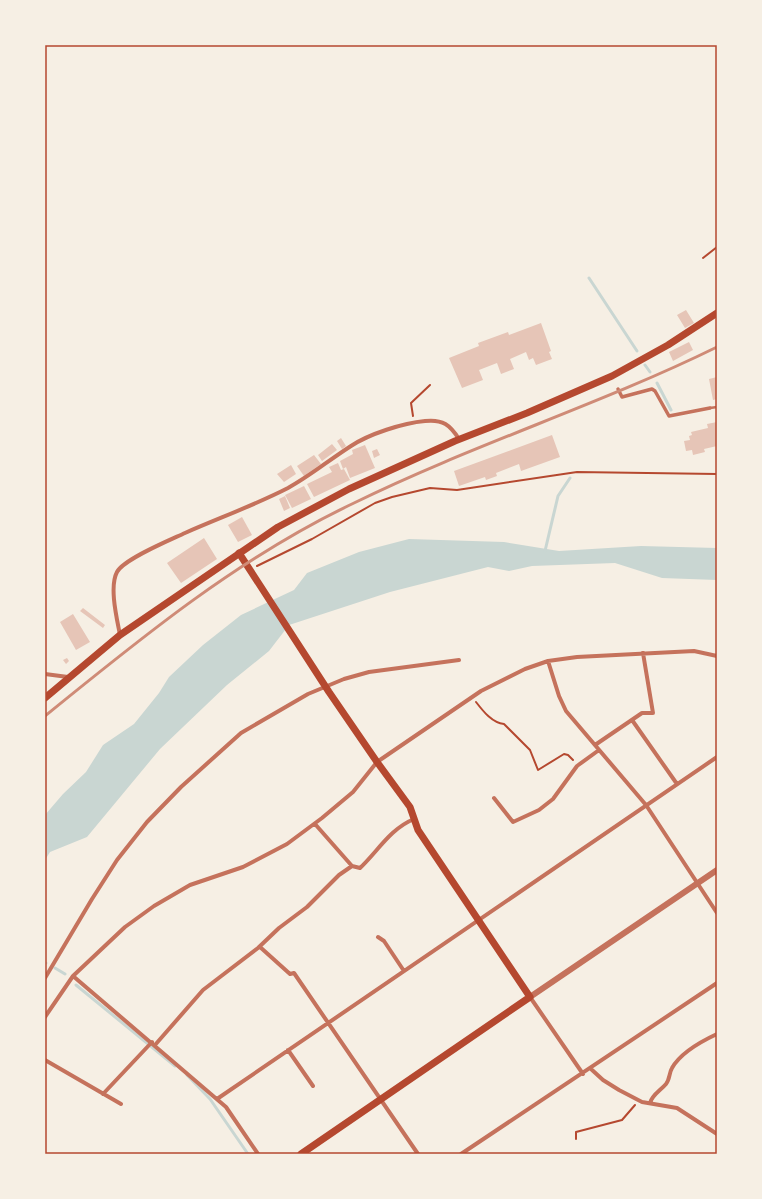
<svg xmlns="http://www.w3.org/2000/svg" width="762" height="1199" viewBox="0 0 762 1199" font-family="Manrope,sans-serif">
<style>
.water{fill:#c9d6d2}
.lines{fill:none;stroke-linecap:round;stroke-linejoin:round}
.stream{stroke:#c9d6d2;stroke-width:3}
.building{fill:#e6c5b7}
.path{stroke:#b5482f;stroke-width:2}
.service{stroke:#c5725c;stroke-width:2.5}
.pedestrian{stroke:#c5725c;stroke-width:3.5}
.minor{stroke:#c5725c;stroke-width:4}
.tertiary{stroke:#c5725c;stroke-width:6}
.secondary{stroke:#b5482f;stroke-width:7}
.primary{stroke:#b5482f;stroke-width:7}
.rail{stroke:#cf8b77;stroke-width:3}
.neatline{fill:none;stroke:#b5482f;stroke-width:1.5}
</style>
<rect width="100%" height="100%" fill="#f6efe4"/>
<!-- water -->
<path class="water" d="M409,539l95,3 55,9 82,-5 76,2v32l-55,-2 -47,-15 -83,3 -23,5 -21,-4 -98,25 -101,33 -20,26 -42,34 -67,64 -73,88 -37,15 -5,8v-45l18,-21 23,-22 17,-27 31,-21 25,-31 10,-16 34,-32 38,-30 53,-25 13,-17 52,-21z"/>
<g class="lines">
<!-- stream -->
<path class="stream" d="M589,278l48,73
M645,365l5,7
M657,383l14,27
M545,551l13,-55 12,-18
M45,963h1
M55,968l10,6
M76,985l99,81
M187,1075l23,24 38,55"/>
</g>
<!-- building -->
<path class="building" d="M686,310l8,13 -9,5 -8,-13z
M541,323l10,28 -2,1 3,7 -16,6 -3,-7 -4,2 -3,-8 -16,7 4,10 -13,5 -4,-11 -18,7 4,10 -21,8 -13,-30 30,-12 -1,-3 30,-11 1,3z
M689,342l4,8 -20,11 -4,-9z
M717,377v22l-4,1 -4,-21z
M717,422v24l-13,3 1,3 -12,3 -1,-5 -6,1 -2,-10 6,-1 -1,-4 3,-1 -1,-3 17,-4 -1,-4z
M552,435l8,22 -39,14 -2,-7 -23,9 1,3 -11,4 -1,-3 -26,9 -5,-15z
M341,438l5,8 -4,3 -5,-8z
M332,444l5,6 -15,11 -4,-6z
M365,445l10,23 -25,10 -4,-11 -3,2 -3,-8 13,-7 -1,-4z
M377,449l3,6 -6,3 -2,-7z
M314,455l7,9 -17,12 -7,-10z
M338,463l3,7 3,-1 6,11 -36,17 -7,-13 25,-12 -3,-5z
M291,465l5,9 -12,8 -7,-8z
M304,486l7,13 -19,9 -7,-13z
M285,496l5,12 -6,3 -5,-12z
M242,517l10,18 -14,7 -10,-17z
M204,538l13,21 -36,24 -14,-20z
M83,608l22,17 -2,3 -23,-17z
M73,614l17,28 -14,8 -16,-28z
M67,658l2,3 -3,3 -3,-4z"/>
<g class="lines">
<!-- path -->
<path class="path" d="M703,258l14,-11
M413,416l-2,-13 19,-18
M257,566l55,-27 63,-36 17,-6 38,-9 27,2 120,-18 140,2
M476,702c7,9 16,21 28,22l26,26 8,20 26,-16 4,1 5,5
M576,1139v-7l46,-12 13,-15"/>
<!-- service -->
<path class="service" d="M710,408l7,-1"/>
<!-- pedestrian -->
<path class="pedestrian" d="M618,389l4,8 30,-8 3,2 14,25 41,-8"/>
<!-- minor -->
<path class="minor" d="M120,635c-3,-16 -11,-48 -3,-63 7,-13 53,-32 68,-39 34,-15 70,-28 103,-45 22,-12 41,-28 63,-42 18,-12 52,-23 74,-25 18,-2 25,4 34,18
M548,661l11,35 7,15 80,94 71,108
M45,674l23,3
M632,720l45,64
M595,745l47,-32h11l-10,-60
M494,798l19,24 26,-12 14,-11 24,-33 22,-16
M352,866l8,2c18,-17 30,-39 54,-49
M378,937l6,4 20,30
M260,947l30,27 4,-1 124,181
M73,976l153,131 32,47
M45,978l47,-79 25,-39 30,-38 34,-35 60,-54 67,-39 36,-15 25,-7 90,-12
M530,997l53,77
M45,1017l28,-41 52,-49 29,-21 36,-21 53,-18 44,-23 35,-26 31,-26 24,-30 104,-71 44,-22 23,-8 29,-4 117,-6 23,5
M155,1045l48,-55 55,-42 21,-20 28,-21 32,-32 13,-9 -37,-42
M288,1050l25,36
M45,1060l76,44
M591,1069l12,11 16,10 23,12 35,6 40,26
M103,1094l49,-52
M217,1099l500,-342
M650,1103c2,-8 10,-12 16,-19 4,-5 3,-11 6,-16 9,-16 30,-27 45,-34
M461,1154l256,-171"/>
<!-- tertiary -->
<path class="tertiary" d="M530,997l187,-127"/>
<!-- secondary -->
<path class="secondary" d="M239,553l90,139 48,70 33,45 8,23 112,167 -229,157"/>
<!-- primary -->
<path class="primary" d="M45,698l75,-63 158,-108 71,-38 106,-48 72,-28 85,-37 56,-31 49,-32"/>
<!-- rail -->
<path class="rail" d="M45,716c97,-79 195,-159 309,-213 118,-58 245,-98 363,-156"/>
</g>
<!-- border -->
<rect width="762" height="1199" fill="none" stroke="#f6efe4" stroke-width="92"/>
<rect x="46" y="46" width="670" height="1107" class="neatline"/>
</svg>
